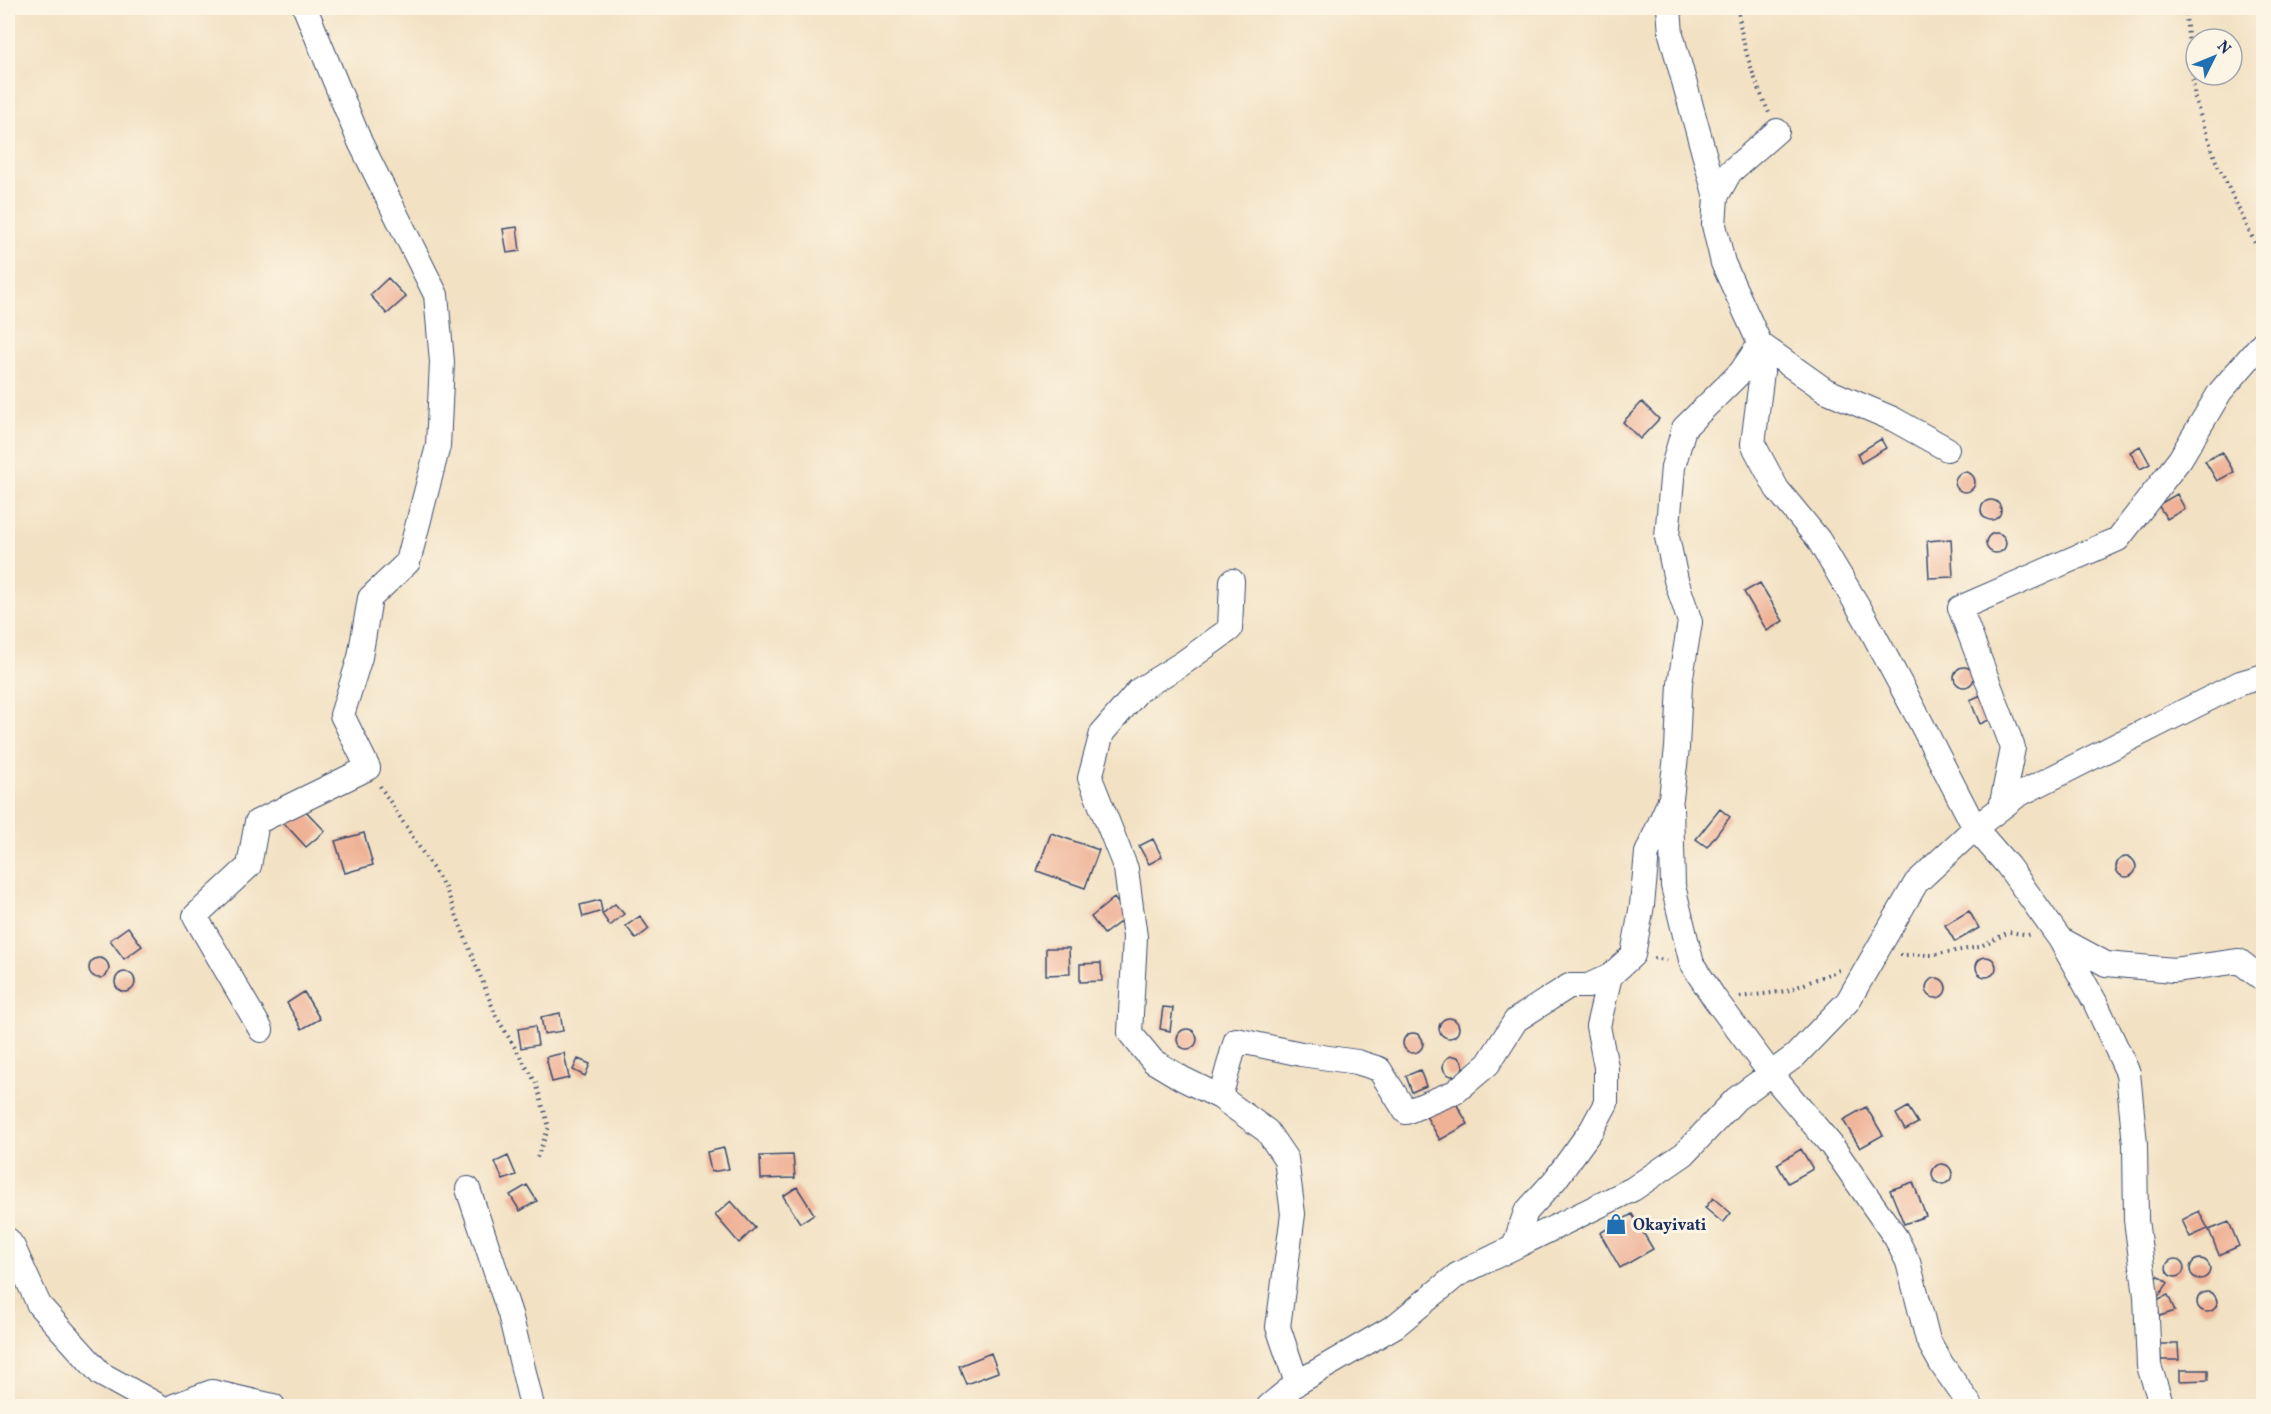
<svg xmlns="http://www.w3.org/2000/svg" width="2271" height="1414" viewBox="0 0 2271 1414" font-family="Vollkorn,serif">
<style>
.building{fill:#efb297}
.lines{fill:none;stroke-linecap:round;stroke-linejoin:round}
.minor-casing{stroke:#3b4a6d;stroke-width:26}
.path{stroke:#3b4a6d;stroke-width:4;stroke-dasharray:1.5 4.5;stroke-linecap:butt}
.minor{stroke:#fff;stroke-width:24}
.labels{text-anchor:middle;stroke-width:6;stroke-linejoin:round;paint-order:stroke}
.poi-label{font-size:16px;font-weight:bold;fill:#1b2f5e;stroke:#fcf5e5;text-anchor:start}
</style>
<rect width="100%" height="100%" fill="#fcf5e5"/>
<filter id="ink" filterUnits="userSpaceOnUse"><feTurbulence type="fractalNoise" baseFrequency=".0167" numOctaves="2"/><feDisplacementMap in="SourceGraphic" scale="12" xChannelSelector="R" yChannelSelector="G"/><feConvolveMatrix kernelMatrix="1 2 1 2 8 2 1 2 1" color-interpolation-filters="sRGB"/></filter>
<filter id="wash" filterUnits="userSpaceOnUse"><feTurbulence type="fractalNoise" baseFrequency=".008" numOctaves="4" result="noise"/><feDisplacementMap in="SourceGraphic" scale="24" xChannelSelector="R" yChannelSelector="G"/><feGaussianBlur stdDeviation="1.35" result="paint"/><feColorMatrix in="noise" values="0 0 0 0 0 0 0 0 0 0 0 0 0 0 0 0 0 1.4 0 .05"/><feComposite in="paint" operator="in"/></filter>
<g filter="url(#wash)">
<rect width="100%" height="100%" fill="#f2e1c3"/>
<g id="blocks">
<!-- building -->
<path class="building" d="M517,227l3,24 -13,2 -4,-24z
M388,278l18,19 -19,17 -17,-19z
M1642,402l17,17 -19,20 -17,-17z
M1881,439l5,9 -25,15 -4,-9z
M2140,446l10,18 -10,5 -10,-17z
M2222,452l12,20 -17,9 -12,-20z
M1955 482a10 10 0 1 1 20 0a10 10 0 1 1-20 0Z
M2177,494l8,15 -18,10 -9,-14z
M1981 510a10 10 0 1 1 20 0a10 10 0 1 1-20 0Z
M1986 543a10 10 0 1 1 20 0a10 10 0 1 1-20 0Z
M1951,539l2,38 -24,1 -2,-37z
M1760,583l23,38 -16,10 -23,-39z
M1954 677a10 10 0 1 1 20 0a10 10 0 1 1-20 0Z
M1981,695l10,24 -11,5 -10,-24z
M302,807l23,24 -19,16 -22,-24z
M1720,809l10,8 -23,30 -11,-8z
M364,833l9,32 -28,8 -10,-32z
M1051,833l48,17 -14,38 -48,-17z
M1153,839l9,18 -13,7 -10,-18z
M2116 867a10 10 0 1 1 20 0a10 10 0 1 1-20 0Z
M1114,898l14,18 -24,18 -13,-17z
M600,900l2,11 -19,6 -3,-12z
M615,904l9,10 -14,12 -8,-12z
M1969,911l10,17 -24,14 -10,-17z
M640,916l9,13 -13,10 -10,-13z
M128,927l14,19 -18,13 -14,-19z
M1046,948h23l1,26 -24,1z
M1976 967a10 10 0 1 1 20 0a10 10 0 1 1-20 0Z
M89 968a10 10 0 1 1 20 0a10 10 0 1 1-20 0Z
M1101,963l1,18 -22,1v-18z
M115 982a10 10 0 1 1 20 0a10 10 0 1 1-20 0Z
M1926 988a10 10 0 1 1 20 0a10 10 0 1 1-20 0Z
M304,992l16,27 -18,10 -15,-26z
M1163,1007l10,1 -3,23 -10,-2z
M560,1013l3,18 -19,3 -3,-17z
M1439 1028a10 10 0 1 1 20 0a10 10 0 1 1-20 0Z
M535,1026l3,19 -17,3 -3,-19z
M1177 1039a10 10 0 1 1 20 0a10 10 0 1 1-20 0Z
M1403 1043a10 10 0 1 1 20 0a10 10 0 1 1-20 0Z
M564,1053l5,25 -17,4 -6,-25z
M1443 1066a10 10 0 1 1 20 0a10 10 0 1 1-20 0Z
M578,1059l12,5 -5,12 -12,-6z
M1420,1070l6,16 -14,6 -6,-16z
M1451,1095l17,29 -28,16 -17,-29z
M1866,1107l17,28 -23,13 -17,-28z
M1908,1107l10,16 -13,7 -9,-16z
M724,1148l5,21 -18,3 -4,-20z
M1801,1149l12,20 -25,14 -11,-19z
M793,1155l2,23 -34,1 -1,-23z
M508,1156l8,19 -13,5 -8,-18z
M1932 1174a10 10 0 1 1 20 0a10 10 0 1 1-20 0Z
M1913,1182l13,34 -22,8 -14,-34z
M527,1185l10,16 -17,10 -10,-16z
M797,1187l17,27 -14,9 -17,-27z
M1713,1198l18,15 -8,10 -18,-15z
M731,1201l24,27 -16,15 -24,-28z
M2199,1211l9,18 -18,8 -8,-17z
M1632,1214l21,35 -33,19 -20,-35z
M2229,1222l10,24 -20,9 -10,-25z
M2190 1269a10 10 0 1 1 20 0a10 10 0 1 1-20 0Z
M2166 1268a9 9 0 1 1 18 0a9 9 0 1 1-18 0Z
M2158,1275l10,8 -11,15 -10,-7z
M2197 1302a10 10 0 1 1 20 0a10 10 0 1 1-20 0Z
M2168,1295l7,16 -15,5 -6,-15z
M2160,1344h18l1,16h-18z
M991,1353l7,19 -32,12 -7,-18z
M2180,1370h28v10l-28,1z"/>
</g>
</g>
<g filter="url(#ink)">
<use href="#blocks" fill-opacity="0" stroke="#3b4a6d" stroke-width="1.5"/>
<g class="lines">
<defs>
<path id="minor" d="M1669,8l2,26 45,163
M1777,131l-47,41 -14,25 -2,28 9,38 37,81 2,28 -9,72 24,45 41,50 47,79 54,101 56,109 33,38 52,73 35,63 33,71 7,71 1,76 10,76 3,70 13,40
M1232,581l-2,48 -47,34 -44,27 -37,43 -12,45 36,91 9,68 -5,96 23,28 30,18 37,18 47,34 19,28 7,55 -15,113 19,56
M1671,806l2,80 19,78 23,35 56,75 61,72 64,92 12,24 20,78 14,25 29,41
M2001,808l12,-60 -53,-140 158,-69 62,-80 40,-67 44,-51
M2060,939l46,25 68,6 65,-9 25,19
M261,1030l-66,-114 54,-50 8,-44 111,-54 -26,-53 18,-58 10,-59 38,-36 30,-116 4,-84 -6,-67 -76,-153 -55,-134
M1220,1097l16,-57 65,14 56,8 22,7 27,43 49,-20 33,-28 28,-44 53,-34h19l22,-10
M468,1189l42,125 22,92
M8,1240l5,7 26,58 62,69 58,32
M1514,1247l12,-35 29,-32 37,-51 14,-26v-36l-8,-41 12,-50 23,-21 9,-50 5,-52 24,-55 6,-50 3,-65 10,-61 -14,-42 -9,-43 6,-70 11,-39 57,-56 19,-28 65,46 68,29 54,30
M174,1406l38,-14 61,14
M1269,1406l28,-23 98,-57 62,-51 176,-86 51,-35 52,-55 59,-43 53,-55 68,-118 59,-55 43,-33 222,-112 24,-7"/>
</defs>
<!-- minor casing -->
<use href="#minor" class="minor-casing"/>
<!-- path -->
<path class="path" d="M1738,8c3,36 16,71 31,105
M2185,8l10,92 21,61 48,101
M380,786l66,103 50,127 40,67 13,44 -13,33
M1900,955h32l47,-8 30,-15 21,3
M1654,958l16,3
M1740,997l47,-6 52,-21"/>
<!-- minor -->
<use href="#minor" class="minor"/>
</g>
</g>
<!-- icons -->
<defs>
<symbol id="shop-bare" viewBox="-9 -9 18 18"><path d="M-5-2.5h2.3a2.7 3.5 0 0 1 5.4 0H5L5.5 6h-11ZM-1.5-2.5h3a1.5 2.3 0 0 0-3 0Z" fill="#1f6fb2" stroke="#fcf5e5" stroke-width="2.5" paint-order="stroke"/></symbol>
</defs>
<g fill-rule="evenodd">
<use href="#shop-bare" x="1601" y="1209" width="30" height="30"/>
</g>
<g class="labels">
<!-- poi labels -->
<g class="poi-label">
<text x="1633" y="1230">Okayivati</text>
</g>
</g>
<!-- margin -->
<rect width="2271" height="1414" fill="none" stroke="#fcf5e5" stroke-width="30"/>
<!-- north arrow -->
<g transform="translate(2214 57) rotate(47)"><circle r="28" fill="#fcf5e5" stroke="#a2a6af" stroke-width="1.5"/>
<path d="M0-4.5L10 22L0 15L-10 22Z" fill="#1f6fb2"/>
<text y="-9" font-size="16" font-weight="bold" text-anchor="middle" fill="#1b2f5e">N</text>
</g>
</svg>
